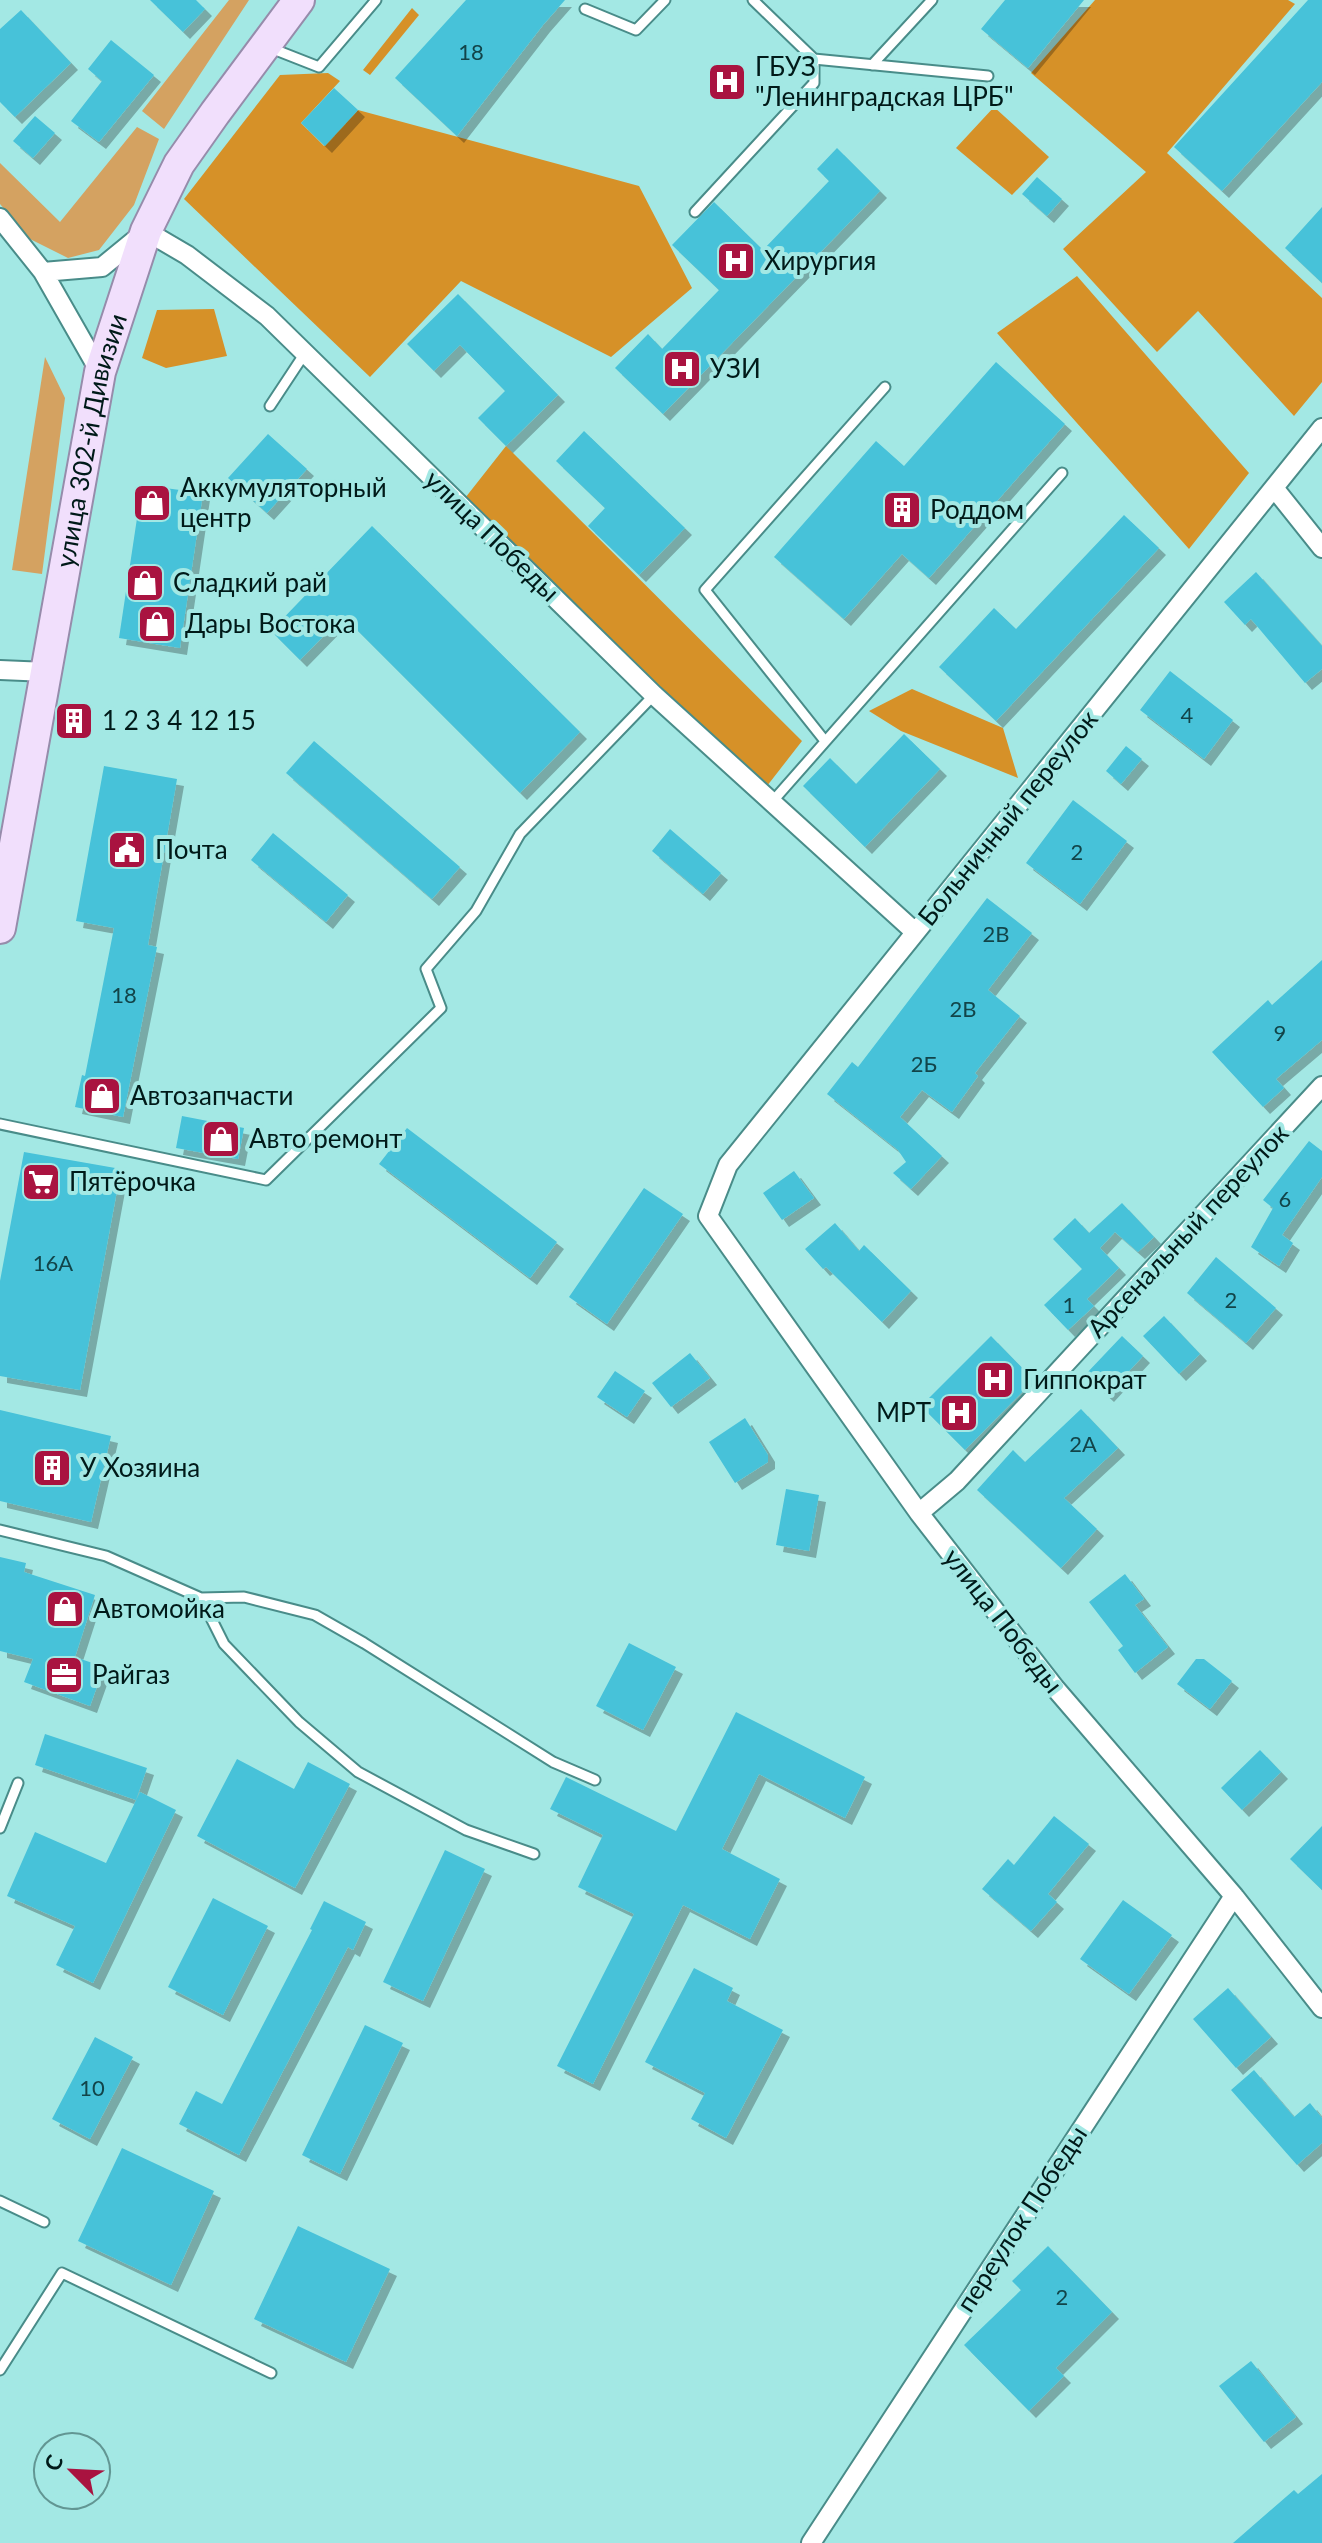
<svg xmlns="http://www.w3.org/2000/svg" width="1322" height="2543" viewBox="0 0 1322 2543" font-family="Lato,sans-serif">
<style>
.green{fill:#d4a261}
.forest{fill:#d69128}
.building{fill:#47c2d9;filter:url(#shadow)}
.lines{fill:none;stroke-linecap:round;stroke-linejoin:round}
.service-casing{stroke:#498c89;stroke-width:13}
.minor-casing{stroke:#498c89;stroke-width:22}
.primary-casing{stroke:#968cab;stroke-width:34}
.service{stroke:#fff;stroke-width:9}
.minor{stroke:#fff;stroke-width:18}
.primary{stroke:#f1dffc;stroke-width:30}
.labels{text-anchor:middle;stroke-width:8;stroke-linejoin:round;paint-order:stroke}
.number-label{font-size:22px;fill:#124449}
.poi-label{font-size:26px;fill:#001a19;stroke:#a3e8e4;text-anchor:start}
.street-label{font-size:26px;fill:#001a19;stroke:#a3e8e4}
</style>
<defs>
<filter id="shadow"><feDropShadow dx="7" dy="7" stdDeviation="0" flood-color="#0004"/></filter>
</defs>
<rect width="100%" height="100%" fill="#a3e8e4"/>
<!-- green -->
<path class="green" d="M229,0h20l-85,129 -22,-18z
M137,127l22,12 -25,66 -35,45 -31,8 -38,-19 -30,-35v-41l60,59z
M45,357l20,41 -23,176 -30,-4z"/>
<!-- forest -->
<path class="forest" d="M1095,0h193l7,4 -128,149 155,145v84l-28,34 -96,-105 -41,41 -94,-103 83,-77 -115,-99z
M412,8l7,7 -49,60 -7,-5z
M328,73l12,8 -39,42 23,23 34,-36 281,76 53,102 -81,69 -150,-76 -91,96 -186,-178 96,-124z
M994,107l55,50 -37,38 -56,-47z
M1077,276l172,197 -60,76 -192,-216z
M214,309l13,47 -61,12 -24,-10 15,-48z
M506,446l296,295 -35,45 -309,-279z
M912,689l91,39 15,50 -117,-47 -32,-20z"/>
<!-- building -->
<path class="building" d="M150,0h46l9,9 -22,23z
M466,0h99l-22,25 -86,111 -62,-58z
M1005,0h79l-56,68 -47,-39z
M1308,0h14v82l-100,109 -48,-44z
M21,10l50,53 -56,54 -15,-15v-73z
M111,40l43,35 -55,67 -28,-21 31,-40 -14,-12z
M334,88l24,22 -33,36 -24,-23z
M35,116l20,17 -22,25 -20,-17z
M837,148l43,43 -217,223 -48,-46 33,-34 14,15 57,-59 -47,-45 42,-43 49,48 66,-69 -12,-12z
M1037,177l25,22 -15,17 -25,-22z
M1322,207v76l-37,-35z
M458,294l100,101 -52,51 -28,-28 27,-27 -45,-46 -26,26 -27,-27z
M996,362l69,62 -136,154 -27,-24 -58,65 -70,-62 102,-116 28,25z
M584,431l101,97 -46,47 -51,-49 17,-18 -49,-47z
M268,434l39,35 -40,44 -39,-35z
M142,485l61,8 -23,155 -61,-10z
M1124,515l35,33 -163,173 -57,-54 55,-59 22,21z
M372,526l208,206 -60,61 -177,-177 -43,44 -29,-29z
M1256,572l66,74v23l-17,14 -54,-64 -6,6 -21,-23z
M1170,671l63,49 -29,39 -64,-49z
M904,734l36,35 -75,78 -62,-61 27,-28 26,26z
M314,741l146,126 -28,32 -146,-126z
M1126,746l16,13 -21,25 -15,-13z
M104,766l73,13 -29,166 9,2 -34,170 -48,-10 7,-32 3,1 29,-148 -38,-7z
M1073,800l54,41 -47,63 -54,-41z
M670,829l51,44 -18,21 -51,-43z
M273,833l75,62 -22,27 -75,-62z
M987,898l45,35 -44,57 32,26 -45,57 3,3 -26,36 -30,-22 -22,27 42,39 -31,33 -18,-16 13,-11 -8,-12 -71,-56 25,-32 6,5z
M1322,960v80l-46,39 8,9 -21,19 -51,-55 56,-52 4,5z
M182,1116l62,12 -6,31 -62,-11z
M407,1128l150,114 -27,36 -151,-114z
M1309,1141l13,10v26l-40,58 11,8 -14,23 -28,-19 22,-39 -10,-8z
M24,1152l97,17 -41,221 -80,-14v-95z
M794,1171l20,27 -32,22 -19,-27z
M644,1188l39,26 -76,110 -38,-27z
M1122,1203l32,34 -16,15 -23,-20 -15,16 19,20 -32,31 7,7 -26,24 -24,-25 38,-36 -29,-30 22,-21 14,15z
M835,1223l24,28 5,-6 47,46 -29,31 -56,-55 -3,2 -18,-20z
M1216,1257l60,51 -30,35 -59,-50z
M1164,1316l36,38 -21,20 -36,-38z
M991,1336l43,44 -69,70 -44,-44z
M1122,1336l21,20 -36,39 -22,-20z
M690,1353l20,25 -39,29 -19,-24z
M615,1371l30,20 -18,26 -30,-20z
M1081,1409l37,39 -54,50 33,31 -36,39 -84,-78 36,-40 12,12z
M0,1410l111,26 -20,86 -91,-21z
M745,1418l23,37v7l-33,21 -26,-41z
M786,1489l33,6 -10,56 -33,-6z
M0,1557l26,6 -2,9 71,23 -20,62 29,10 -14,39 -66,-24 9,-23 -33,-8z
M1125,1574l19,25 -9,6 33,42 -33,26 -17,-23 5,-4 -34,-44z
M629,1643l47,24 -33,63 -47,-24z
M1196,1659h8l28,22 -22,28 -33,-25z
M736,1712l129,65 -20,41 -86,-44 -37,75 58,30 -30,60 -67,-34 -90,179 -36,-18 77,-152 -56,-27 25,-52 -53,-26 16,-32 110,54z
M45,1734l102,34 -11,32 -101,-35z
M1260,1750l21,22 -39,38 -21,-22z
M237,1759l57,30 14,-27 42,22 -55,104 -98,-52z
M140,1792l36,18 -83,173 -37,-18 19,-39 -68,-30 28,-64 71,31z
M1054,1816l35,28 -41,50 9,8 -26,29 -49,-42 26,-30 6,6z
M1322,1826v64l-32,-31z
M445,1850l40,19 -62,132 -40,-19z
M213,1898l55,28 -45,89 -55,-28z
M1123,1900l49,35 -43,59 -49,-35z
M324,1901l42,21 -13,28 -5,-3 -109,208 -60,-31 17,-33 26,13 90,-174 -2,-1z
M694,1968l39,20 -6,13 56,29 -57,108 -35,-19 14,-26 -60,-31z
M1228,1988l43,49 -35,31 -43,-49z
M365,2025l38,18 -63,131 -38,-19z
M95,2037l38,20 -43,82 -38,-20z
M1254,2070l40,47 16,-14 12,15v25l-25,22 -66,-75z
M122,2148l92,43 -43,94 -93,-44z
M298,2226l92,43 -44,93 -92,-43z
M1048,2246l64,66 -56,56 8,8 -35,35 -65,-66 57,-55 -9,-9z
M1251,2361l45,56 -32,25 -45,-56z
M1322,2474v69h-89l61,-53 4,4z"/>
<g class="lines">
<defs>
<path id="service" d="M753,0l61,59 174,17
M585,9l51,21 29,-30
M268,47l51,20 57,-67
M872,65l60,-65
M695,212l119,-129v-24
M270,406l35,-53
M825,741l-120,-151 180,-203
M772,802l290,-329
M0,1124l266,56 175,-172 -15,-39 50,-58 44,-77 134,-139
M0,1530l106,26 95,42 23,46 75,78 59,50 108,58 68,24
M201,1598l43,-1 71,18 49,28 189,119 42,18
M0,1828l18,-45
M0,2201l44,21
M0,2370l62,-97 209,100"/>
<path id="minor" d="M0,218l43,54 57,100
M43,272l59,-5 44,-36 41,24 80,61 387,379 261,237
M1322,428l-594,737 -20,51 211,297 136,175 179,208 88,112
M1275,489l47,59
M0,670l47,2
M919,1513l38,-32 365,-395
M811,2543l423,-647"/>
<g id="primary">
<path id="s1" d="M0,928l100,-556 46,-141 33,-67 36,-51 84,-113"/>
</g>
</defs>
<!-- service casing -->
<use href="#service" class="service-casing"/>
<!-- minor casing -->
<use href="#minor" class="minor-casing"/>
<!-- primary casing -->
<use href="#primary" class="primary-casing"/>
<!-- service -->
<use href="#service" class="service"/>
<!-- minor -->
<use href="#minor" class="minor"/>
<!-- primary -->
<use href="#primary" class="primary"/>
</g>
<!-- icons -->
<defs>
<symbol id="hospital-square" viewBox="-11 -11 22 22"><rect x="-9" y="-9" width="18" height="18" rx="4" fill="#a91340" stroke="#a3e8e4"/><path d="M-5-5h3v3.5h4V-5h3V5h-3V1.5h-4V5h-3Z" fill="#fff"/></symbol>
<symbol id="shop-square" viewBox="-11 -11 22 22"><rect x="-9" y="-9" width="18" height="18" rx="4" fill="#a91340" stroke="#a3e8e4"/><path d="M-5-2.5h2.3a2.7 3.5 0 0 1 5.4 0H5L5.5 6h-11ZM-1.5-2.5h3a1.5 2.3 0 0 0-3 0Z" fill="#fff"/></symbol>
<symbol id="building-square" viewBox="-11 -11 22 22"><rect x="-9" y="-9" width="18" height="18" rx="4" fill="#a91340" stroke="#a3e8e4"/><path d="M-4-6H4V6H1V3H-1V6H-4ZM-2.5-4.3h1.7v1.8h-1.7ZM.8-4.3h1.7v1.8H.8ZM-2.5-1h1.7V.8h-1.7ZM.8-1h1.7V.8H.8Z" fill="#fff"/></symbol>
<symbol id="civic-square" viewBox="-11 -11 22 22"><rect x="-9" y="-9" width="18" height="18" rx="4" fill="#a91340" stroke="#a3e8e4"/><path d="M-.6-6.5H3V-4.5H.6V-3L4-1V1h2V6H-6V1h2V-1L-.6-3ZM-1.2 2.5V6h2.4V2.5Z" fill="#fff"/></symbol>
<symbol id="supermarket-square" viewBox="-11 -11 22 22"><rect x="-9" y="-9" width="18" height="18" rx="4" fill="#a91340" stroke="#a3e8e4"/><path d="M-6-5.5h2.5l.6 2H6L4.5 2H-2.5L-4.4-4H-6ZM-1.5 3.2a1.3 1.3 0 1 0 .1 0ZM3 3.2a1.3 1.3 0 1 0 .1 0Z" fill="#fff"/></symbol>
<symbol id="office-square" viewBox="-11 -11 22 22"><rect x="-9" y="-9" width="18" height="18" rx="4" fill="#a91340" stroke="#a3e8e4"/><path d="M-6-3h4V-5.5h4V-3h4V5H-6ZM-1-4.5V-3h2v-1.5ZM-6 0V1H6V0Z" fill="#fff"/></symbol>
</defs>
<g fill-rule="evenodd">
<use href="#hospital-square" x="705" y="60" width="44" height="44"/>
<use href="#hospital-square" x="714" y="239" width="44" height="44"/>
<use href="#hospital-square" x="660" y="347" width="44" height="44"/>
<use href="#shop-square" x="130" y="481" width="44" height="44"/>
<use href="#building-square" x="880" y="488" width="44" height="44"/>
<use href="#shop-square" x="123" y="561" width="44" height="44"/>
<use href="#shop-square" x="135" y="602" width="44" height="44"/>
<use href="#building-square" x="52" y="699" width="44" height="44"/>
<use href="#civic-square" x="105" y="828" width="44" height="44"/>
<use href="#shop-square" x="80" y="1074" width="44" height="44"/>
<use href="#shop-square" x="199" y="1117" width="44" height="44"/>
<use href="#supermarket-square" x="19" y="1160" width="44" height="44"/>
<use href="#hospital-square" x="973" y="1358" width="44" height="44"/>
<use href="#hospital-square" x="937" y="1391" width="44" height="44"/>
<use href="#building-square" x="30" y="1446" width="44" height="44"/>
<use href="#shop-square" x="43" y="1587" width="44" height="44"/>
<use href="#office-square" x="42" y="1653" width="44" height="44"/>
</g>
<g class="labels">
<!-- number labels -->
<g class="number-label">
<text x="471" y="60">18</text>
<text x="1187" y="723">4</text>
<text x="1077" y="860">2</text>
<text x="996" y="942">2В</text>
<text x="124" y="1003">18</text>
<text x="963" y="1017">2В</text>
<text x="1280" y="1041">9</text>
<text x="924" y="1072">2Б</text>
<text x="1285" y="1207">6</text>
<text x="53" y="1271">16А</text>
<text x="1231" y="1308">2</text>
<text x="1069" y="1313">1</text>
<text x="1083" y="1452">2А</text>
<text x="92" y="2096">10</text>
<text x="1062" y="2305">2</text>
</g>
<!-- poi labels -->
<g class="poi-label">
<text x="755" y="76">ГБУЗ<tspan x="755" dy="30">"Ленинградская ЦРБ"</tspan></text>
<text x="764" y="270">Хирургия</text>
<text x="710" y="378">УЗИ</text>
<text x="180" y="497">Аккумуляторный<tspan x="180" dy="30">центр</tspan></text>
<text x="930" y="519">Роддом</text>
<text x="173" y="592">Сладкий рай</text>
<text x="185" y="633">Дары Востока</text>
<text x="102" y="730">1 2 3 4 12 15</text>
<text x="155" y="859">Почта</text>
<text x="130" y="1105">Автозапчасти</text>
<text x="249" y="1148">Авто ремонт</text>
<text x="69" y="1191">Пятёрочка</text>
<text x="1023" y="1389">Гиппократ</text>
<text x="931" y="1422" text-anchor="end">МРТ</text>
<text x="80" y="1477">У Хозяина</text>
<text x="93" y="1618">Автомойка</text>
<text x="92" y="1684">Райгаз</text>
</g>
<!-- street labels -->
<g class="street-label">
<text dy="9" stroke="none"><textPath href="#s1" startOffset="496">улица 302-й Дивизии</textPath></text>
<text transform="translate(492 536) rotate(44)" y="9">улица Победы</text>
<text transform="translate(1008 818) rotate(-51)" y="9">Больничный переулок</text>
<text transform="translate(1188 1231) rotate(-47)" y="9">Арсенальный переулок</text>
<text transform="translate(1003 1621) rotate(52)" y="9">улица Победы</text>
<text transform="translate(1022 2219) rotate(-57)" y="9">переулок Победы</text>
</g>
</g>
<!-- north arrow -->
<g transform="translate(72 2471) rotate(294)"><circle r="38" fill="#a3e8e4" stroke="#629693" stroke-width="2"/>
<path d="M0-6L14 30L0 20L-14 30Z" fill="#a91340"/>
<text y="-12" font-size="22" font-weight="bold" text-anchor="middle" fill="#001a19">С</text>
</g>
</svg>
